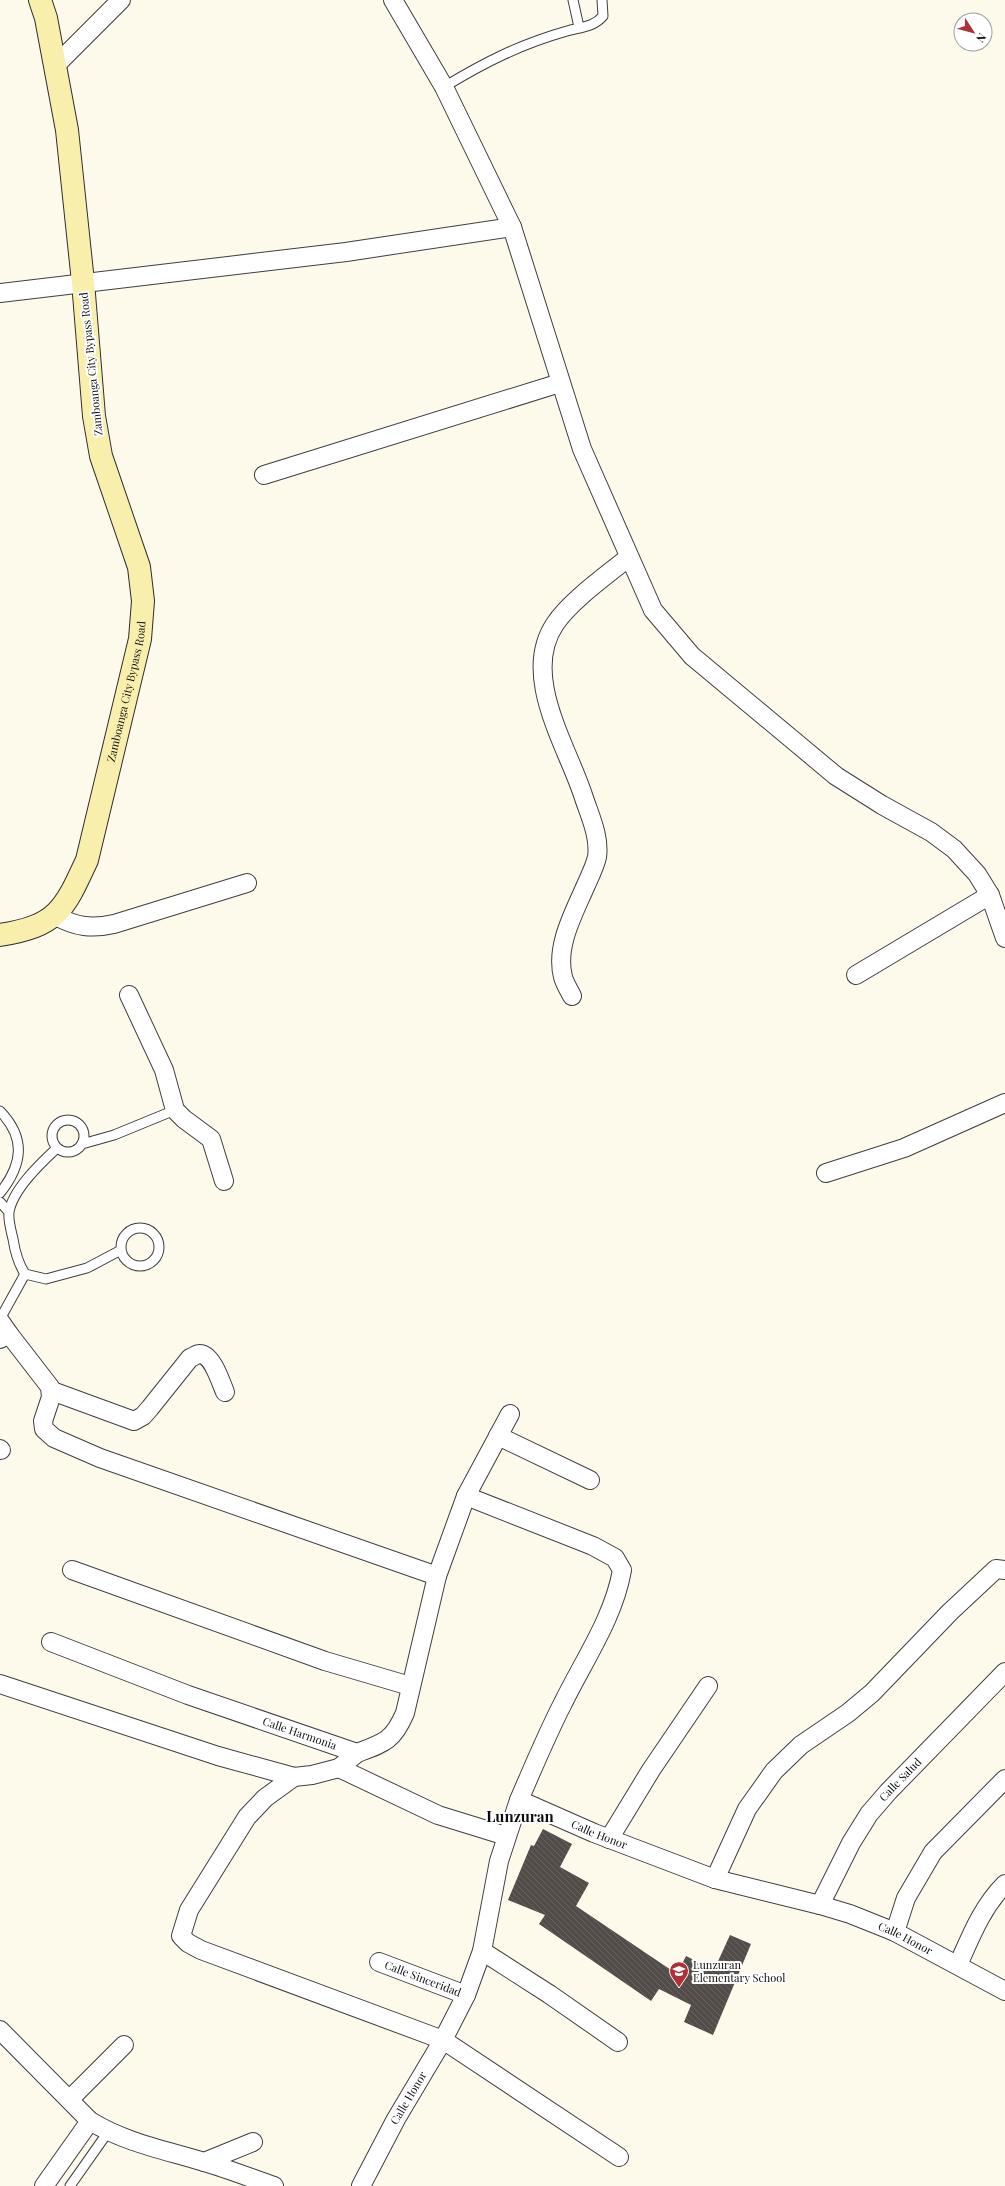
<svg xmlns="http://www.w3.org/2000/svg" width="1005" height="2186" viewBox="0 0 1005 2186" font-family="'Playfair Display',serif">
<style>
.building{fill:url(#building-back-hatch)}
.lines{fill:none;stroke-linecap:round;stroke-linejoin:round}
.service-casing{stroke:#3f3f3f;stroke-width:11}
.minor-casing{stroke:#3f3f3f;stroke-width:20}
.secondary-casing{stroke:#2e2e2e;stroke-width:24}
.service{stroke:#fff;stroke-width:9}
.minor{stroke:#fff;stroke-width:18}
.secondary{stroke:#f8efad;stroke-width:22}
.labels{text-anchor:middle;stroke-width:4;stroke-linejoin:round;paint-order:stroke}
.street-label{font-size:11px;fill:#0c0c0c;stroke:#fff}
.poi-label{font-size:11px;fill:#0c0c0c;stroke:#fff;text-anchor:start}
.district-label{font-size:15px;font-weight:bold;fill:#0c0c0c;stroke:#fff}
</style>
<defs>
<pattern id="building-back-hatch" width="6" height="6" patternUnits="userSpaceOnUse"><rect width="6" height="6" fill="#534d49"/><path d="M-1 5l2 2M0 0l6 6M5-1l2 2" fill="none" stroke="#67625f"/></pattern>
</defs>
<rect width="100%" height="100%" fill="#fdfaec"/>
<!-- building -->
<path class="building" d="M543,1829l29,15 -12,23 29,16 -13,23 101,68 9,-18 28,14 16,-35 21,9 -38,91 -29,-13 7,-17 -32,-16 -8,12 -112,-77 6,-9 -37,-15 23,-55 3,1z"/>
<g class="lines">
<defs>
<path id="service" d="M573,0l6,27
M444,87c41,-25 77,-43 123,-56 14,-4 27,-4 36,-15l-1,-16
M0,1111c26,27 23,53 0,82
M52 1136a16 16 0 1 1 32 0a16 16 0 1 1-32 0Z
M82,1144l32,-9 61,-25
M0,1202l9,10
M121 1247a19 19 0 1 1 38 0a19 19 0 1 1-38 0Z
M25,1274l21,5 41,-11 34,-18
M0,1319l25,-45c-7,-11 -10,-22 -12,-35 -2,-9 -5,-18 -4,-27 4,-23 32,-49 48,-64
M70,2186l38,-54"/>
<g id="minor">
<path d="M393,0l51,87 68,140 70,222 71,161 39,46 144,120 46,29 49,27 23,17 23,25 13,21 15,43"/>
<path d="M55,66l66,-66"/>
<path d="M0,293l346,-41 166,-25"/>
<path d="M264,475l296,-92"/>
<path d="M56,916c20,11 36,13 58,8l133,-41"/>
<path d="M856,975l134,-80"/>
<path d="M129,995l35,75 11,40 9,9 27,20 13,42"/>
<path d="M572,996c-3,-6 -7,-12 -9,-19 -8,-31 11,-64 23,-92 4,-9 9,-19 11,-28 3,-20 -7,-41 -13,-59 -16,-51 -64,-122 -29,-174 15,-23 52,-49 74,-67"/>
<path d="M826,1173l78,-25 101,-45"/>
<path d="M0,1321l9,13 -9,5"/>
<path d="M9,1334l41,53 1,10 -8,24 1,8 10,9 46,20 337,118"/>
<path d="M52,1391l82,30 9,-5 7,-8 40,-50c3,-1 7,-4 9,-4 13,-1 22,29 26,38"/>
<path d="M498,1436l92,44"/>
<path d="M0,1449l1,1"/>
<path d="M466,1496l127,50 22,12 7,12c-8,47 -38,90 -59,133 -16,31 -30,65 -44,97"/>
<path d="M72,1570l253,91 85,25"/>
<path id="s1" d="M51,1642l137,53 169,58 -18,15 99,47 68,21"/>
<path d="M0,1684l218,72 76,21 18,-2 27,-7"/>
<path d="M357,1753c27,-10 36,-12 48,-40l32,-137 29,-80 44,-82"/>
<path d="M294,1777l-29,21 -18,19 -58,93 -8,26 7,7 13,7 242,90 176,117"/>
<path d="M609,1839l42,-69 57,-84"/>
<path d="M715,1879l32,-70 27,-38 27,-26 47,-32 24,-20 78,-81 46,-43 9,1"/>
<path id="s2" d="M820,1905l31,-62 18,-29 19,-22 117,-120"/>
<path d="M895,1932l11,-34 27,-46 72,-73"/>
<path d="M482,1951l67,43 69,48"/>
<path id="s3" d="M379,1962l87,33"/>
<path d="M958,1965c13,-29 24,-58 47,-81"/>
<path d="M0,2030l90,91c36,22 75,29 114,41 24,7 47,16 70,24"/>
<path d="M70,2099l54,-54"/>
<path d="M204,2162l49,-20"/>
<path d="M44,2186l46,-65"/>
<path id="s4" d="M361,2186l35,-67 47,-79 23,-45 16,-44 17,-90 20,-61 75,33 121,46 105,26 30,9 45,18 110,59"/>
</g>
<g id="secondary">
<path id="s5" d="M0,935c57,-9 64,-25 87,-75l53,-221 3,-38 -4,-34 -38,-111 -7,-40 -11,-134 -16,-152 -21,-112 -6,-18"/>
</g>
</defs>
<!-- service casing -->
<use href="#service" class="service-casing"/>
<!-- minor casing -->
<use href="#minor" class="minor-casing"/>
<!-- secondary casing -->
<use href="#secondary" class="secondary-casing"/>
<!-- service -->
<use href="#service" class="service"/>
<!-- minor -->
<use href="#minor" class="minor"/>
<!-- secondary -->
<use href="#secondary" class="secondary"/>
</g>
<!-- icons -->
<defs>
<symbol id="school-pin" viewBox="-11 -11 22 30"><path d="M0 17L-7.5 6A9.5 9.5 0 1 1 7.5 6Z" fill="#af3037" stroke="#fff"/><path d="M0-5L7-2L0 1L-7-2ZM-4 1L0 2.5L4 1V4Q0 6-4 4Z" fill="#fff"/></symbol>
</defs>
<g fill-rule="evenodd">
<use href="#school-pin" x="668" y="1960" width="22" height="30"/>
</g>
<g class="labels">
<!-- street labels -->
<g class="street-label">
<text transform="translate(91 364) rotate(-96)" y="4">Zamboanga City Bypass Road</text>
<text dy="4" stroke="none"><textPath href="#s5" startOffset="296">Zamboanga City Bypass Road</textPath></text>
<text dy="4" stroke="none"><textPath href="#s1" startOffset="265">Calle Harmonia</textPath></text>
<text dy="4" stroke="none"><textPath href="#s2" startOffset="150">Calle Salud</textPath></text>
<text dy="4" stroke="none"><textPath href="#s4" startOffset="508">Calle Honor</textPath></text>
<text dy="4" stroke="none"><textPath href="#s4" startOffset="832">Calle Honor</textPath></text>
<text dy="4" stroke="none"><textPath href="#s3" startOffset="47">Calle Sinceridad</textPath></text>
<text dy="4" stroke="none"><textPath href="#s4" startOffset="100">Calle Honor</textPath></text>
</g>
<!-- poi labels -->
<g class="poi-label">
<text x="693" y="1969">Lunzuran<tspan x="693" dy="13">Elementary School</tspan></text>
</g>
<!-- district labels -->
<g class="district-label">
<text x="520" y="1822">Lunzuran</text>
</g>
</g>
<!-- north arrow -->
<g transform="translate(973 32) rotate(126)"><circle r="19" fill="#ffffff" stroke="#9e9e9e"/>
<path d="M0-3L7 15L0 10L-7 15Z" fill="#af3037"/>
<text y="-6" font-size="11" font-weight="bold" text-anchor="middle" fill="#0c0c0c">N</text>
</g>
</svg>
